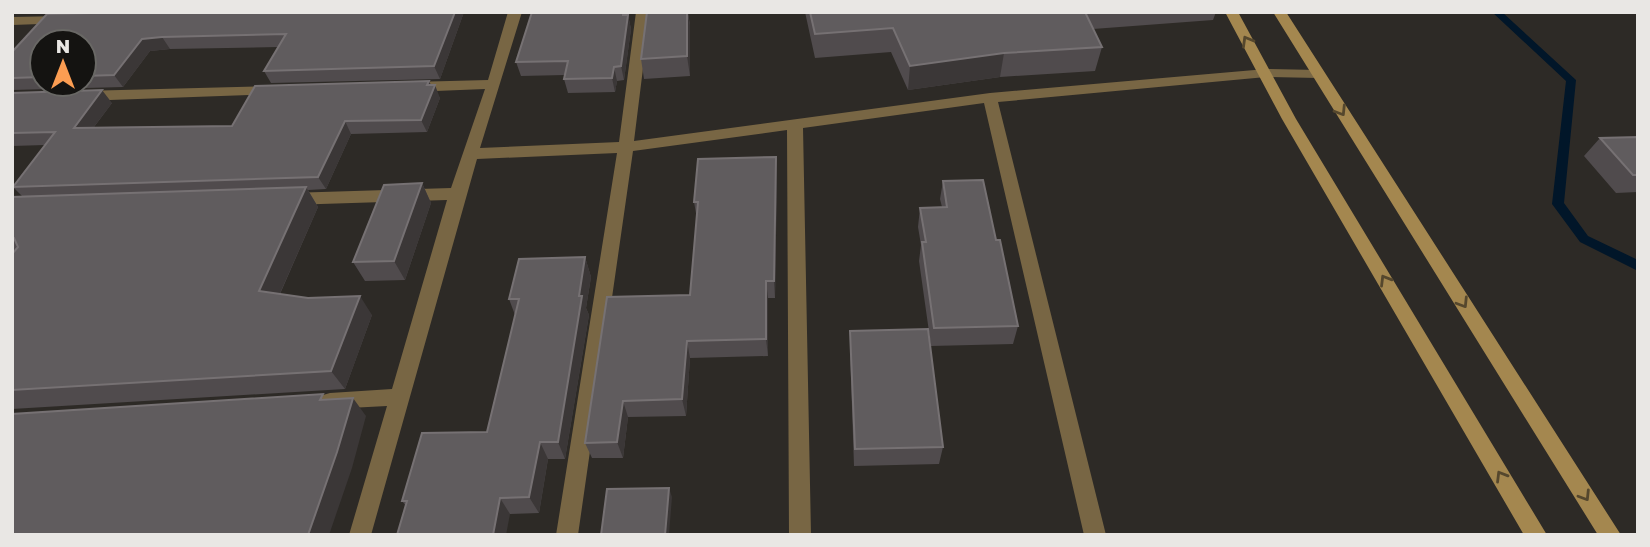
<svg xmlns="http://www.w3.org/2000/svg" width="1650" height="547" viewBox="0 0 1650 547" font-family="'Golos Text',sans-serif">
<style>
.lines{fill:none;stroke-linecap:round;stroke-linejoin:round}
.stream{fill:#011629;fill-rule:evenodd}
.street{fill:#786644;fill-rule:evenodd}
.secondary{fill:#a4874f;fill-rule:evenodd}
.wall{fill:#504b4d;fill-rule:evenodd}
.shaded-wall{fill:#3b3737}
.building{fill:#605c5e;stroke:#767173;stroke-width:2}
.oneway{stroke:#55472d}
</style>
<rect width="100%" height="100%" fill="#2d2a26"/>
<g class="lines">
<!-- stream -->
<path class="stream" d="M1492,12h10l74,68 -12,123 24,33 50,24v11l-58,-29 -28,-38 14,-123z"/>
<!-- street -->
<path class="street" d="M508,12h14l-42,136 139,-6 17,-130h14l-16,129 356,-48 276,-24 52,1 7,4 -7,4 -52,-1 -268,25 108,433h-22l-100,-432 -181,25 8,407h-22l-2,-405 -154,21 -55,384h-22l61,-382 -140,6 -106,376h-22l38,-129 -57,3 -7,-2 -3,-6 3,-6 7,-2 62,-4 55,-189 -158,5 -8,-6 8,-6 162,-5 34,-99 -74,3 -7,-5 7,-5 77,-2z
M64,16l5,1v6l-57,2v-8z
M275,86l5,2 2,3 -2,3 -198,7 -7,-5 7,-5z"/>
<!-- secondary -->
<path class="secondary" d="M1225,12h13l58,107 251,416h-23l-242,-416z
M1273,12h13l335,523h-23z"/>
</g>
<!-- wall -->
<path class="wall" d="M464,12l-24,67 -169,4 -7,-12 14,-24 -108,2 -20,2 -27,36 -111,3v-38l35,-38zM42,42h42v42h-42z
M532,12h96v3l3,14 -7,51 -7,1 -2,11 -47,1 -4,-14 1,-4 -44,1 -5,-14z
M647,12h41l2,13v51l-46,3 -3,-20z
M805,12h411l-3,8 -120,9 9,18 -7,24 -95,6 -92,13 -17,-38 -76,6z
M429,81l2,4 9,13 -13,34 -76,2 -25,55 -18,1 10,17 -38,87 92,21 -27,74 -333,20v-212l10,-1 -9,-9 32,-42 -33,1v-53l100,10 -18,24 138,-1z
M1638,134v58l-22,1 -32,-37 16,-18 35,-1z
M777,175l-2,123h-7v58l-78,2 -4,58 -58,1 -5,41h-31l-7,-15 105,-148 7,-76 -3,-17z
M943,181l53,59 22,86 -5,18 -82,2 -12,-85 2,-16 -3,-18 2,-19 22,-1 -2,-8z
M422,183l9,20 -26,77 -40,1 -12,-19z
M585,257l6,20 -5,31 3,7 -24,144h-17l-9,54 -29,1 -104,-8 -4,-5 85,-69 28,-117 -6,-16z
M850,331l93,116 -4,17 -85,2 -4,-116z"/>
<!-- shaded-wall -->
<path class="shaded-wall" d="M455,12h9l-24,67 -6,-13z
M687,12l3,13v51l-3,-20z
M628,15l3,14 -7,51 -3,-14z
M162,37l8,12 -20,2 -27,36 -9,-12 28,-36z
M1004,53l-4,24 -92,13 2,-24z
M614,67l3,14 -2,11 -3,-14z
M429,81l4,9 2,-5 5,13 -13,34 -6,-12 6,-35z
M102,90l10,13 -28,37 -10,-12z
M345,121l6,13 -25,55 -8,-12z
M776,157l1,18 -2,123 -1,-17z
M422,183l9,20 -26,77 -11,-19z
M306,187l12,20 -45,102 -14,-18z
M585,257l6,20 -5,31 3,7 -24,144 -7,-17z
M766,281l2,17v58l-2,-17z
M360,296l12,19 -27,74 -14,-18z
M687,341l3,17 -4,58 -4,-17z
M353,398l13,18 -14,52 -23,67h-21z
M623,401l5,16 -5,41 -6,-16z
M540,442l8,17 -9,54 -10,-16z
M669,488l3,9 -3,38h-4z
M500,498l10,16 -4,21h-13z"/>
<!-- building -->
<path class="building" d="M138,12h317l-21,54 -170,5 22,-37 -124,3 -20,2 -28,36 -30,1v-34h-42v35l-30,1v-26l35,-38z
M532,12h91v3h5l-7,51 -7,1 -2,11 -48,1 4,-18 -52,1z
M647,12h40v44l-46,3z
M810,12h275l17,35 -98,6 -94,13 -17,-38 -78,6z
M429,81l-2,4h8l-14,35 -76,1 -27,56 -305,10 42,-55 -43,1v-40l90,-3 -28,38 158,-2 23,-40z
M1638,137v38h-5l-33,-37z
M776,157l-2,124h-8v58l-79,2 -5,58 -59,2 -6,41 -32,1 22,-146 83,-2 8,-93h-4l4,-43z
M983,180l13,60h4l18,86 -84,2 -12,-86h4l-6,-34 27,-1 -4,-26z
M422,183l-28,78 -41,1 31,-77z
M306,187l-47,104 49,7 52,-2 -29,75 -319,19v-136l6,-7 -4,-9h-2v-41z
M585,257l-6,39h3l-24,146h-18l-11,55 -29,1 -7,37h-96l10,-34h-5l20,-68 65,-1 32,-133h-10l10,-40z
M928,329l15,118 -88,2 -5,-118z
M323,394l-3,6 33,-2 -16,54 -29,83h-296v-121z
M669,488l-4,47h-64l6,-46z"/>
<!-- one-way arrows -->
<defs><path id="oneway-chevron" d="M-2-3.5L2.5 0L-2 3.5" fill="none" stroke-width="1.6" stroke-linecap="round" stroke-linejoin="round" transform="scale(1.75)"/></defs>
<g class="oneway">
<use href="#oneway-chevron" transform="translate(1247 41) rotate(-120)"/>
<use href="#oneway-chevron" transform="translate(1341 111) rotate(58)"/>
<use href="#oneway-chevron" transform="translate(1385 280) rotate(-121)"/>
<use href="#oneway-chevron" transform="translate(1463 303) rotate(58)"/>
<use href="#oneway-chevron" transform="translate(1501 476) rotate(-121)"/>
<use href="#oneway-chevron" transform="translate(1585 496) rotate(58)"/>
</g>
<!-- border -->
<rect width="1650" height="547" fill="none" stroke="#e9e7e4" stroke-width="28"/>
<!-- north arrow -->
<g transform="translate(63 63)"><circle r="33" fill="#141311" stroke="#696865" stroke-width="2"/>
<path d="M0-5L12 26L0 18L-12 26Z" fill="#fc9d52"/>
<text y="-10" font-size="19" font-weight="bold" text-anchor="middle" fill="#e9e7e4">N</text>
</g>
</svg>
